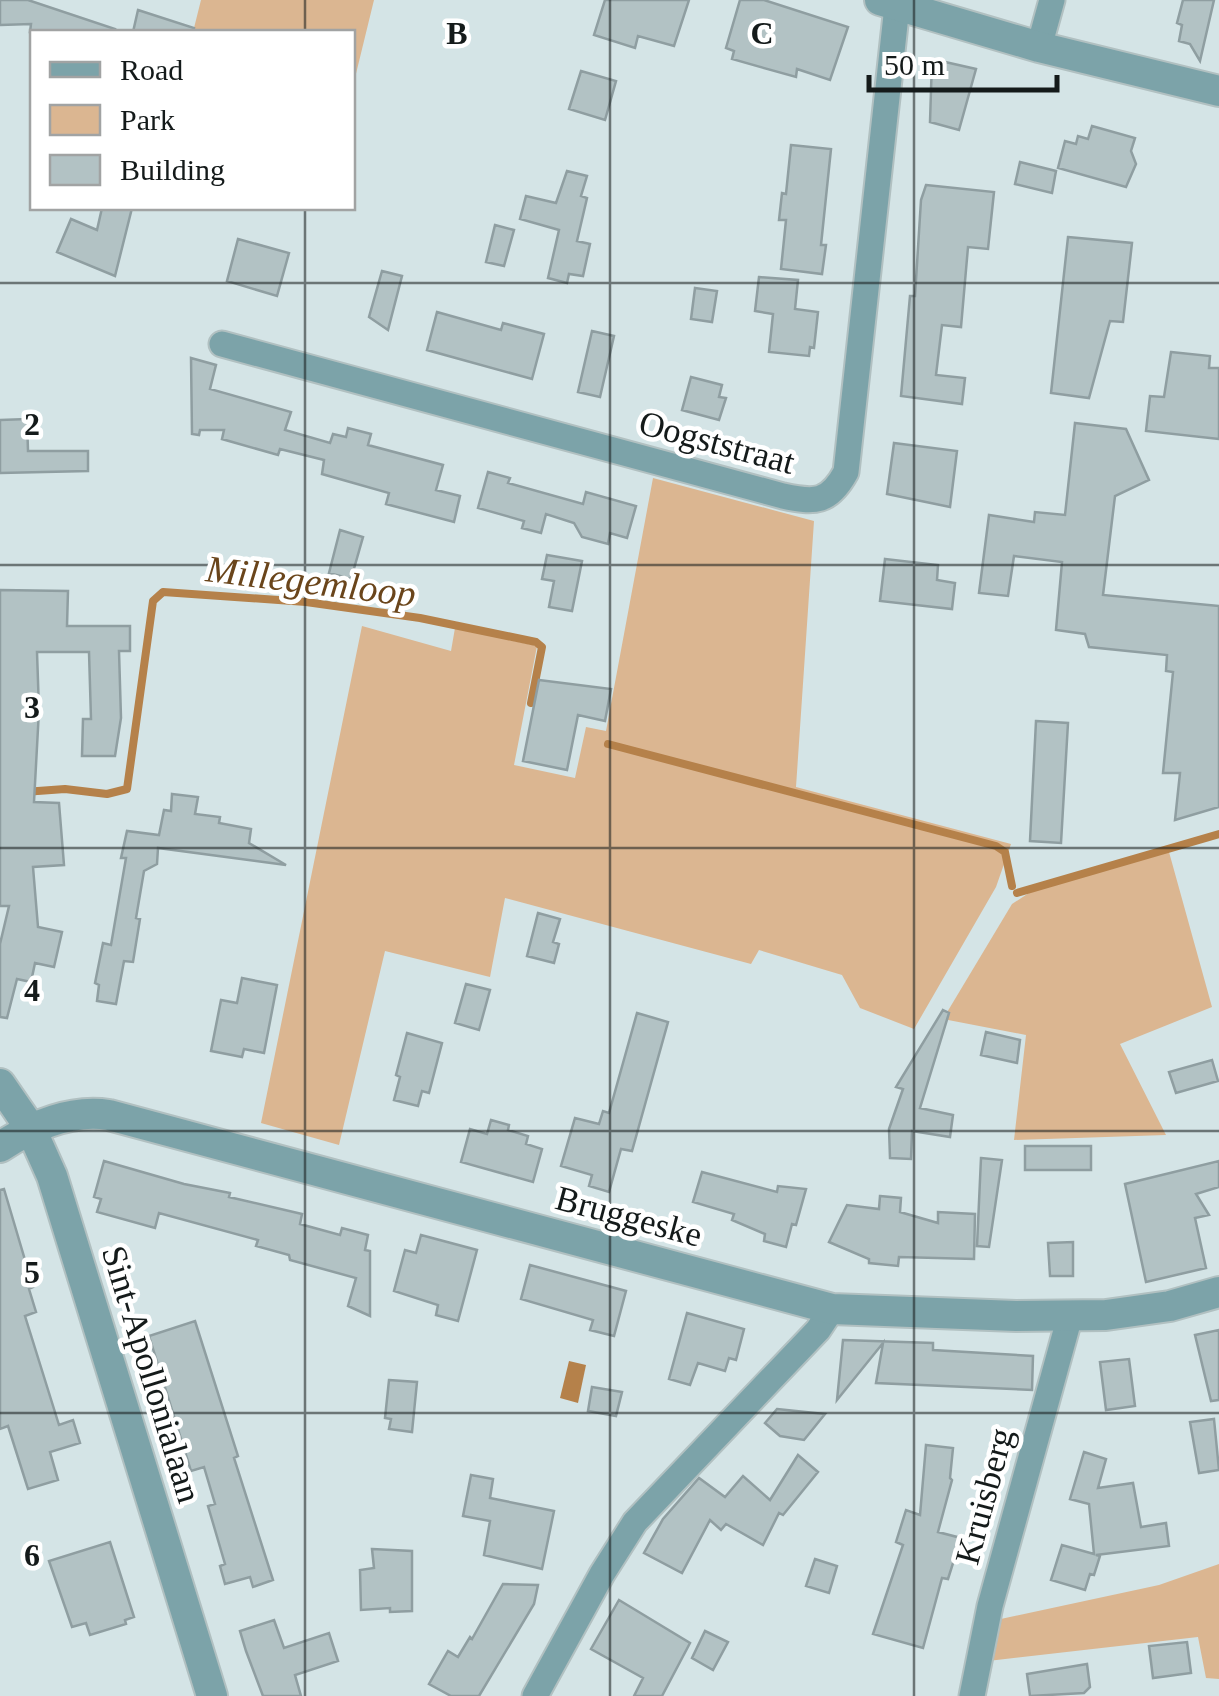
<svg xmlns="http://www.w3.org/2000/svg" width="1219" height="1696" viewBox="0 0 1219 1696" font-family="'Times New Roman',serif">
<style>
.green{fill:#dbb691}
.water{fill:#b5814a}
.lines{fill:none;stroke-linecap:round;stroke-linejoin:round}
.stream{stroke:#b5814a;stroke-width:8}
.building{fill:#b2c2c4;stroke:#8f9ea1;stroke-width:2.5}
.minor-casing{stroke:#b1c0c1;stroke-width:29}
.tertiary-casing{stroke:#b1c0c1;stroke-width:34}
.minor{stroke:#7ca3a9;stroke-width:25}
.tertiary{stroke:#7ca3a9;stroke-width:30}
.grid{fill:none;stroke:#141a1a;stroke-width:2.5;stroke-opacity:0.55}
.labels{text-anchor:middle;stroke-width:9;stroke-linejoin:round;paint-order:stroke}
.street-label{font-size:35px;fill:#141a1a;stroke:#fff}
.water-label{font-size:38px;font-style:italic;fill:#6a451b;stroke:#fff}
.grid-label{font-size:32px;text-anchor:middle;font-weight:bold;fill:#141a1a;stroke:#fff;stroke-width:9;stroke-linejoin:round;paint-order:stroke}
</style>
<rect width="100%" height="100%" fill="#d4e4e6"/>
<!-- green -->
<path class="green" d="M201,0h173l-21,86 -1,-54h-159z
M653,478l161,43 -18,266 215,57 -15,43 -82,142 -54,-21 -18,-33 -83,-25 -8,14 -246,-66 -15,79 -105,-26 -46,194 -78,-22 101,-497 89,25 4,-23 82,18 -23,119 61,13 11,-51 20,4z
M1169,852l43,155 -92,37 46,91 -152,5 12,-105 -83,-16 69,-115 26,-17z
M1219,1564v115l-13,-1 -8,-41 -210,24 8,-41 163,-35z"/>
<!-- water -->
<path class="water" d="M569,1361l17,4 -8,38 -18,-5z"/>
<g class="lines">
<!-- stream -->
<path class="stream" d="M608,744l388,102 9,6 7,34
M24,792l41,-3 42,5 20,-5 26,-188 10,-9 143,10 114,16 116,24 6,5 -11,56
M1017,893l202,-59"/>
</g>
<!-- building -->
<path class="building" d="M0,0h28l87,29 -1,3h-84l1,-8 -31,1z
M605,0h84l-15,46 -36,-10 -3,12 -41,-13z
M740,0h24l84,27 -18,53 -33,-11 -1,8 -64,-18 2,-8 -8,-3z
M1183,0h31l-14,61 -10,-17 -11,-3 3,-16 -5,-2z
M138,10l56,18 -1,4h-60z
M932,59l44,10 -17,61 -29,-8z
M581,71l35,10 -11,39 -36,-11z
M1092,126l43,12 -4,13 5,13 -10,23 -68,-19 7,-27 11,3 2,-8 10,3z
M791,145l40,4 -10,96h5l-4,29 -41,-5 5,-49h-7l3,-27 4,1z
M1020,162l36,9 -4,22 -37,-9z
M567,171l20,5 -6,20 6,2 -10,43 13,3 -7,32 -14,-2 -2,9 -19,-5 11,-48 -39,-11 6,-23 30,7z
M926,185l68,7 -6,57 -20,-2 -7,80 -19,-2 -6,50 29,3 -3,26 -61,-8 9,-100h5l6,-96z
M102,208h30l-17,68 -58,-24 14,-33 26,11z
M495,225l19,5 -10,36 -18,-4z
M1068,237l64,6 -9,79 -13,-1 -21,77 -38,-5z
M238,239l51,14 -12,43 -50,-15z
M382,271l20,5 -14,54 -19,-13z
M759,277l39,3 -3,29 23,3 -4,36 -4,-1 -1,9 -40,-4 4,-38 -18,-3z
M695,288l22,3 -5,31 -21,-3z
M437,312l64,18 2,-7 41,11 -12,45 -105,-29z
M592,331l22,5 -14,61 -22,-5z
M1171,352l39,4 -1,12h10v71l-73,-8 4,-35 14,1z
M191,358l25,7 -6,24 81,23 -6,18 45,13 3,-9 13,3 2,-9 23,6 -3,11 75,20 -7,25 24,6 -6,26 -68,-18 3,-11 -67,-19 2,-14 -44,-11 -2,6 -56,-16 2,-9h-24l-1,5 -7,-1z
M691,377l31,8 -3,12 7,1 -7,22 -37,-10z
M27,419l1,32h60v20l-88,2v-53z
M1075,423l51,6 23,51 -34,16 -12,99 116,11v201l-44,13 5,-47h-17l10,-101 -7,-1 1,-16 -78,-8 -4,-13 -29,-4 6,-68 -48,-6 -6,40 -29,-3 10,-78 45,7 1,-10 30,3z
M894,443l63,8 -7,56 -63,-13z
M488,472l22,6 -2,5 75,21 3,-12 50,14 -9,32 -17,-5 -2,11 -26,-7 -8,-14 -28,-9 -5,19 -19,-5 2,-7 -46,-13z
M340,530l23,7 -12,42 -22,-6z
M547,555l35,6 -10,50 -23,-4 5,-26 -12,-2z
M885,559l53,6 -1,15 18,3 -3,26 -72,-8z
M0,590l68,1 -1,35h63v25h-11l2,67 -6,38h-33l1,-37h8l-2,-67h-52l2,58 -5,92 25,1 5,62 -31,2 5,60 24,5 -8,35 -19,-4 -4,19 -14,-3 -10,39 -7,-1v-73l9,-38h-9z
M539,680l72,9 -6,32 -27,-6 -11,55 -44,-9z
M1036,721l32,2 -7,120 -31,-2z
M172,794l26,3 -3,17 25,3 -1,6 32,6 -2,14 37,22 -128,-17 -1,16 -13,7 -8,47 4,1 -7,43 -9,-1 -8,43 -19,-3 2,-16 -4,-2 8,-40 8,2 15,-87h-5l6,-27 32,4 5,-25 7,1z
M538,913l22,6 -7,23 6,2 -5,19 -27,-7z
M242,978l35,7 -13,68 -20,-4 -2,8 -31,-6 10,-51 16,3z
M466,984l24,6 -11,40 -24,-7z
M943,1010l6,3 -29,95 33,7 -3,22 -38,-6 -1,28 -21,-1 -1,-29 14,-40 -7,-2z
M637,1013l31,9 -36,129 -11,-2 -12,43 -20,-6 3,-11 -31,-9 14,-48 24,6 4,-13 6,2z
M986,1032l34,8 -3,23 -36,-8z
M407,1033l35,10 -13,50 -7,-2 -4,15 -24,-6 6,-23 -4,-2z
M1212,1060l6,21 -42,12 -7,-21z
M491,1120l18,5 -1,5 20,6 -2,8 16,5 -9,33 -72,-20 9,-33 17,5z
M1025,1146h66v24h-66z
M981,1158l21,2 -13,87 -12,-1z
M104,1161l80,23 46,9 -1,4 73,17 -2,10 40,11 2,-7 26,7 -3,15 5,1v65l-22,-10 8,-28 -66,-18 -1,-5 -33,-9 2,-6 -99,-27 -4,15 -58,-16 4,-13 -7,-2z
M1219,1161v26l-23,7 13,21 -14,3 11,50 -60,14 -21,-98z
M702,1172l75,20 1,-6 28,3 -10,36 -4,-1 -6,23 -22,-6 1,-7 -33,-14 2,-6 -41,-12z
M4,1189l29,98 -4,2 7,23 -11,4 34,109 14,-5 7,23 -30,9 8,28 -30,9 -20,-63 -8,3v-239z
M880,1196l21,2 -1,14 38,11v-11l37,2 -1,45 -75,-2 -1,9 -29,-3v-4l-40,-17 18,-37 32,4z
M421,1235l56,15 -19,71 -22,-6 2,-10 -44,-14 11,-41 11,3z
M1073,1242v34h-23l-2,-33z
M530,1265l96,26 -12,45 -24,-6 3,-10 -72,-21z
M687,1313l57,16 -8,31 -7,-2 -4,13 -27,-8 -8,22 -21,-6z
M195,1321l43,135 -4,2 39,122 -20,7 -3,-10 -25,7 -5,-18 5,-2 -17,-58 7,-2 -11,-37 -13,4 -42,-135z
M1219,1330v70l-8,1 -16,-66z
M843,1340l90,3v7l100,6 -1,34 -156,-7 7,-40 -46,57z
M1129,1359l6,47 -29,4 -6,-48z
M389,1380l28,2 -5,50 -23,-3 2,-10 -6,-1z
M592,1387l30,5 -6,24 -28,-5z
M777,1409l48,5 -21,26 -24,-4 -15,-13z
M1214,1419l5,51 -20,3 -9,-51z
M926,1445l27,3 -3,30 2,2 -14,52 23,6 -13,41 -6,-1 -19,70 -50,-14 30,-89 -7,-3 10,-32 14,5z
M1084,1452l22,7 -8,29 35,-5 8,44 25,-4 3,23 -73,9 4,1 -6,19 -4,-1 -5,16 -34,-10 11,-35 32,9 -5,-50 -19,-5z
M798,1455l20,17 -35,43 -4,-2 -16,32 -37,-21 -5,6 -11,-10 -28,53 -38,-20 19,-34 36,-41 26,19 18,-21 27,24z
M471,1475l22,4 -3,19 64,13 -12,58 -58,-14 6,-34 -27,-5z
M110,1542l24,75 -9,3 1,4 -36,11 -4,-12 -14,4 -23,-66z
M372,1549l40,2v60l-22,1v-4l-29,2 -1,-40 14,-2z
M815,1559l22,7 -8,27 -23,-7z
M503,1584l35,1 -4,19 -55,92h-28l-22,-12 19,-33 10,6 12,-20 2,2z
M619,1600l71,43 -28,53h-28l9,-18 -52,-29z
M274,1620l10,28 45,-15 9,28 -43,14 6,21h-38l-17,-45 -6,-20z
M705,1631l23,11 -15,28 -21,-12z
M1187,1642l4,31 -38,5 -4,-32z
M1087,1664l3,23 -6,6 -54,3 -3,-22z"/>
<g class="lines">
<defs>
<path id="minor" d="M1039,47l13,-47
M222,344l561,152c32,7 46,7 63,-24l51,-466
M535,1696l67,-122 33,-52 183,-192 14,-21
M972,1696l18,-90 80,-290"/>
<path id="tertiary" d="M880,0l159,47 180,44
M0,1084l31,45 21,47 160,520
M0,1147c32,-21 70,-38 109,-32l723,194 184,7 90,-1 64,-9 49,-14"/>
</defs>
<!-- minor casing -->
<use href="#minor" class="minor-casing"/>
<!-- tertiary casing -->
<use href="#tertiary" class="tertiary-casing"/>
<!-- minor -->
<use href="#minor" class="minor"/>
<!-- tertiary -->
<use href="#tertiary" class="tertiary"/>
</g>
<!-- grid -->
<path class="grid" d="M305,0v32M610,0v1696M914,0v1696M305,208v1488M0,283h1219M0,565h1219M0,848h1219M0,1131h1219M0,1413h1219"/>
<g class="labels">
<!-- street labels -->
<g class="street-label">
<text transform="translate(717 442) rotate(15)" y="12">Oogststraat</text>
<text transform="translate(629 1216) rotate(15)" y="12">Bruggeske</text>
<text transform="translate(152 1374) rotate(73)" y="12">Sint-Apollonialaan</text>
<text transform="translate(984 1496) rotate(-75)" y="12">Kruisberg</text>
</g>
<!-- water labels -->
<g class="water-label">
<text transform="translate(311 581) rotate(7)" y="13">Millegemloop</text>
</g>
</g>
<g class="grid-label">
<text x="457" y="44">B</text>
<text x="762" y="44">C</text>
<text x="32" y="435">2</text>
<text x="32" y="718">3</text>
<text x="32" y="1001">4</text>
<text x="32" y="1283">5</text>
<text x="32" y="1566">6</text>
</g>
<!-- legend -->
<rect x="30" y="30" width="325" height="180" fill="#ffffff" stroke="#a1a3a3" stroke-width="2.5"/>
<rect x="50" y="62" width="50" height="15" fill="#7ca3a9" stroke="#a1a3a3" stroke-width="2.5"/>
<text x="120" y="80" font-size="30" fill="#141a1a">Road</text>
<rect x="50" y="105" width="50" height="30" fill="#dbb691" stroke="#a1a3a3" stroke-width="2.5"/>
<text x="120" y="130" font-size="30" fill="#141a1a">Park</text>
<rect x="50" y="155" width="50" height="30" fill="#b2c2c4" stroke="#a1a3a3" stroke-width="2.5"/>
<text x="120" y="180" font-size="30" fill="#141a1a">Building</text>
<!-- scale -->
<path d="M869 75v15h188v-15" fill="none" stroke="#141a1a" stroke-width="5"/>
<text x="884" y="75" font-size="30" fill="#141a1a" stroke="#ffffff" stroke-width="8" paint-order="stroke">50 m</text>
</svg>
